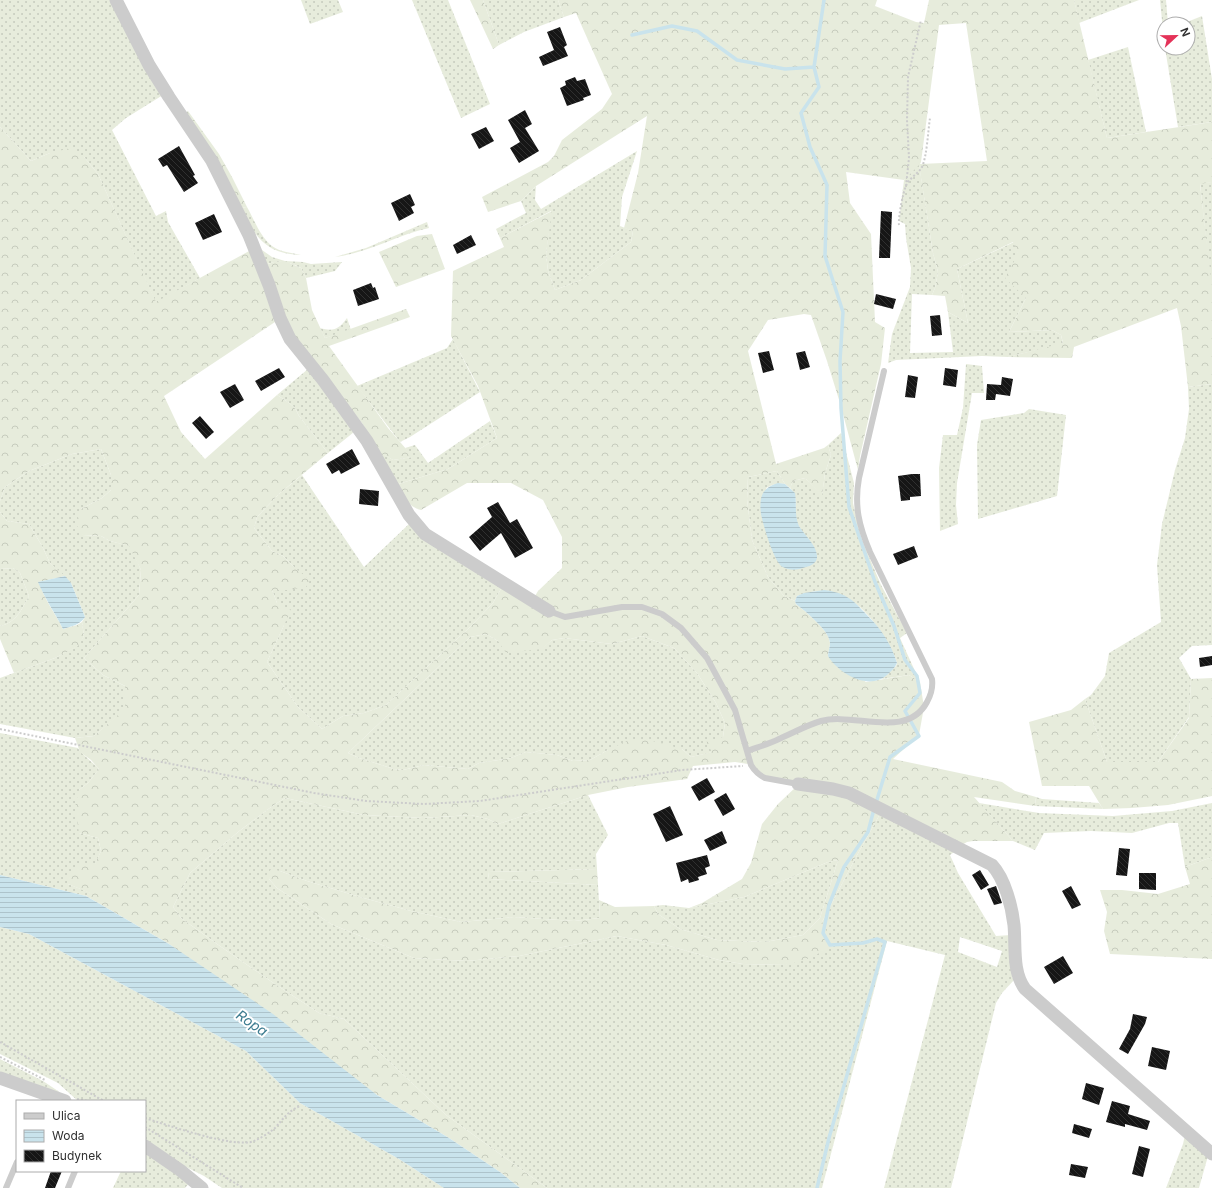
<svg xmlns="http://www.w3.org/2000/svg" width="1212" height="1188" viewBox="0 0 1212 1188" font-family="Inter,sans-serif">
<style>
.grass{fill:url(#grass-dots);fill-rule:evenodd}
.forest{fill:url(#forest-crowns);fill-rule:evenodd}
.water{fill:url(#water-rules)}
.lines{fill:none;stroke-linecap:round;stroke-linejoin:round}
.stream{stroke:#c9e3ec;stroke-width:3.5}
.building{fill:url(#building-back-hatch)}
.path{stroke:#ccc;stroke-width:2;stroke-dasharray:2 2;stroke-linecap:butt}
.service{stroke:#ccc;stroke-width:6}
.minor{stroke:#ccc;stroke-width:13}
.labels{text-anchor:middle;stroke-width:4;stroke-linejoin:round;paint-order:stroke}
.water-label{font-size:14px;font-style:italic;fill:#3d7c90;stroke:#fff}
</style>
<defs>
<pattern id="grass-dots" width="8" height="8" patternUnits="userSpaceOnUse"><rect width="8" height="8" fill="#e7ecdc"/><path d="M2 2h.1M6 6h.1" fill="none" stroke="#c6cbbd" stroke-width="1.8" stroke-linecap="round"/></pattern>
<pattern id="forest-crowns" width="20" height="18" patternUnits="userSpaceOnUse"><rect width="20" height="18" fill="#e7ecdc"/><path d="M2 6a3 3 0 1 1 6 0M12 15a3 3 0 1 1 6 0" fill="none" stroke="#c6cbbd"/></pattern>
<pattern id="water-rules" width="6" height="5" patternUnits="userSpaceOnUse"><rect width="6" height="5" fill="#c9e3ec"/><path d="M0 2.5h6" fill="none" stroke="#adc3cb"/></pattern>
<pattern id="building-back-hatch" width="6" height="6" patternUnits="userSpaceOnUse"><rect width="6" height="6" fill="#161616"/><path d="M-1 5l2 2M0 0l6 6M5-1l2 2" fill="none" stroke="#303030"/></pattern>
</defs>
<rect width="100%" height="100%" fill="#fff"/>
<!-- grass -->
<path class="grass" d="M0,0h112l51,95 -37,23 -14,12 44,86 10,-5 2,11 32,56 -44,25 -58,-129 -14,-17 -34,-4 -19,8 -31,-34z
M301,0h37l5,12 -33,12z
M412,0h36l42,104 -29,14z
M483,0h75l6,17 -40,15 -25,13z
M1074,0h65l-60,23z
M1160,0h6l2,24h-4v17z
M1202,16l10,63v43l-34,5 -13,-79h23v-24h-6z
M1128,47l18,85 -39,6 -19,-78z
M637,151l-15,46 -2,29 13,5 -2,11 -50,38 -26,10 -7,-19 -2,-17 5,-43 -51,27 -4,-9 30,-16 -5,-12 15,-15 -1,14 6,9z
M919,164l14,89 5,19 -3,16 -3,7 -20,-1 -2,59 43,-1 -5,-40 20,11 -11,-54 57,-27 4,11 8,45 -17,34 43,-2 9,5 2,9 -55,13 -26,-1 -86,4 -8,3 4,-29 18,-47 1,-19 -5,-30 -1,-14 -6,-3 5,-41z
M1212,182v105h-1l-11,-104z
M247,207c7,12 13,30 25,39 8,6 20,7 29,9 -36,-1 -45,-18 -61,-47z
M427,222l2,6c-32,7 -61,25 -94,29l31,-9z
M262,250l10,7 13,4 18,1 8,2 31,-2 -7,9 -29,7 -5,-10c-13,-7 -23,-8 -36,-3z
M347,318l4,12 -26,8 -5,-10c14,4 19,1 27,-10z
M453,339l27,53 -70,45 -10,5 -43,-56 90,-38z
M966,364l16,2 2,27h-12l-15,90 -1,22 2,19 -18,7 -1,-63 4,-33h14l6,-27z
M308,369l46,63 -26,21 -29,-37 -4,-8 -7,-6 -11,-7z
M1212,384v261l-20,1 -13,12 12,21 -2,38 -31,45h-51l-22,-63 6,-4 14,-19 4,-23 52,-31 -4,-57 2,-16 3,-25 13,-54 10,-32 4,-29 -1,-22z
M1029,409l37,6 -9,81 -79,23 -1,-74 4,-25 43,-7z
M490,421l7,17 -49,31 -53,16 -15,-33 13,8 19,-3 -7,-9 10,-3 13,18z
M841,433l13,50 -1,20 8,35 20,47 26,48 -7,5 20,44 -11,-7 -27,4 14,-13 1,-3c-3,-10 -9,-19 -14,-28 -20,-31 -47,-55 -86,-39l-2,5 -11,-5 -16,-19 -16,-37 -5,-41 1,-22 29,-6 8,13c-8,-1 -12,0 -19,4l49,61c-7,-9 -16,-19 -19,-30 -3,-13 4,-20 -6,-31l3,-7 12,-3 17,17 3,-22 6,-18 -3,-10z
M101,449l10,26v15l-9,8 -21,11 2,26 18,1 9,5 20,5 11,24 -2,25 -55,63 19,17 22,11v24l-31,26 -19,2 -75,-14v-46l55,-20 22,-12 7,-10 -2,-14 3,-5 -14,-34 -21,-20 -8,-17 -13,-22 -22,-3 -7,-9v-11l5,-14 24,-16 43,-17z
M302,475l62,92 46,-44 92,64 -9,16 -23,24 -84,78 -22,8 -21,3 -21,13 -24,-22 -31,-45 17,-37 -7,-22 -5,-13h15l7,-23 -11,-11 -11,-5 -18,-23 3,-11 22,-23z
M13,568l7,5 9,23c-7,13 -13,27 -29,30v-57z
M486,634l12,7 43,8 11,-9 12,-2 48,6 30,-8 32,12 23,25 19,30 9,20 -2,14 -10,15 -22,5 -9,-8 -74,1 -18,10 -17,1 -16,-6 -31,-3 -15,6 -32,5 -11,6 -44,-4 -21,5 -9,-1 -35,-11 -11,-5 122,-116z
M0,733l78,15c2,5 17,16 21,21l-11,14 -9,7v43l19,5 3,13 -6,14 -27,19 23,9 -5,3 -86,-21z
M588,795l20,40 -12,19 1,15 -109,3 1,7 109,6 2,33 -26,3 -60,-4 -53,5 -50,-11 -51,-14 -53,-16 -27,-10 -11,8 8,9 54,36 83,34 53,3 52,-5 98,-20 49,9 53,15 24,4 43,1 36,-43 34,-65 24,-43 77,36 -7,5 8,18 38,63 15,-1 1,42 2,3 -12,13 -6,10 -45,185h-67l61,-233 -58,-14 -65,247h-275l-101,-73 -102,-96 -25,-6 -47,-31 -55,-38 -36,-26 -8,-11 17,-34 48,-41 33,-25 14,-9 79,17 59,3 48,-3 17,4 10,5zM960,937l42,14 -5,16 -39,-15z
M1036,797l6,2 57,4 4,6 -68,-3z
M979,803l60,10 74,3 59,-5 40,-8v54l-27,10 -7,-44h-9l-37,10 -41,-2 -47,2 -9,17 -22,-9z
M838,860l-18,58 -17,17 -38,7 -48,-2 -37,-11 -22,-15 -4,-8 9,-1 26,3 55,-11 84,-35z
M0,927l29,7 217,117 54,52 99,56 45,29h-222l-18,-12 -24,-12 -35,-22v-41h-67l-20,-18 -58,-29z
M0,1059l43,22 18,12 -61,-18z
M1185,1135l23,21 -9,32h-33l17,-44z
M145,1151l45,31 -5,6h-72l8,-17h24z"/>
<!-- forest -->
<path class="forest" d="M470,0h13l16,45 -6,4z
M558,0h319l-2,6 41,16 8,1 5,-23h145l33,138 105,-16v60l-12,2 12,103v97l-24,3 -7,-61 -4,-18 -103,39 -2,11 -64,-1 55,-14 -2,-8 -9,-5 -43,2 17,-34 -21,-20 13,-24 -5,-12 -56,27 11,54 -20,-11 -3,-16 -13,-1 3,-7 3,-16 -5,-19 -14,-88 -15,15 -58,-8 4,31 21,31 4,88 10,6 -4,36 -21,92 -2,14 -18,-67 -13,-42 -16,-46 -7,-1 -36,6 -20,31 28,113 48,-16 4,-3 3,10 -6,18 -3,23 -17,-18 -12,3 -3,7 -5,-4 -8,-13 -29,6 -1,22 5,41 16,37 16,19 11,5 1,3c9,7 34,27 34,39 0,4 -2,9 -2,13l38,26 43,-7 11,7 4,25 -5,28 -26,24 109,23 13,9 21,6 -1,9 -61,-9 39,44h-40l-6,1 -7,4 -80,-32 -24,43 -34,65 12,24 -29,14 -19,5 -43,-1 -24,-4 -53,-15 -49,-9 -98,20 -52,5 -53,-3 -83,-34 -54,-36 -8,-9 -1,-5 3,-5 9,2 27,10 53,16 51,14 50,11 53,-5 60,4 26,-3 -1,-18 16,7 39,-1 4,8 22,15 37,11 48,2 38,-7 17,-17 18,-58 -10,2 -84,35 -55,11 13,-5 40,-24 9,-16 11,-39 16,-20 20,-19 -37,-9 -13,-12 -13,-2 -42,4 -6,13 -59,8 -40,8 -90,29 -10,-5 -17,-4 -48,3 -59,-3 -79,-17 -14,9 -33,25 -48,41 -17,34 8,11 36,26 55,38 47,31 25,6 102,96 101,73h-27l-20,-16 -51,-34 -72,-43 -208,-151 -83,-48 4,-3 -22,-9 1,-7 7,-12 19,-1 6,-13 -3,-13 -19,-5 -4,-26 4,-17 9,-7 11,-14 -8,-9 -11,-8 -5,-14 19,-2 31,-27v-23l-22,-11 -19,-17 55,-63 2,-25 -12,-24 -19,-5 -9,-5 -18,-1 -7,-11 5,-15 21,-11 9,-8v-15l-10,-26 -29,5 -43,17 -24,16 -5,14v-374l31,34 19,-8 21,-5 13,9 14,17 58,128 95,-52 27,70 -114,76 17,36 24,27 72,-64 11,7 7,6 4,8 29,37 -49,41 -22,23 -3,11 18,23 11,5 11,11 16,13 -4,7 -19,3h-15l5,13 14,7 -24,52 31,45 24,22 21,-13 21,-3 22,-8 84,-78 23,-24 9,-16 30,14 6,-10 24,-23v-31l-19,-37 -32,-17h-44l-46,27c-13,-3 -19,-15 -26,-25l53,-16 49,-31 -19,-52 -27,-50 2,-65 51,-24 -4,-9 52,-27 -6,43 2,17 7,19 26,-10 50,-38 2,-11 -9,-3 14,-55 9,-57 -111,70 -15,15 -33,11 -6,-15 66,-35 6,-6 8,-16 40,-31 10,-15 -36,-81 -12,4zM966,23l21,138 -67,3 1,-2 18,-137zM486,634l12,7 8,12 36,-4 10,-9 12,-2 48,6 30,-8 32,12 23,25 19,30 9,20 -2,14 -17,5 6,10 -21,5 -9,-8 -33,-9 -22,1 -19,9 -18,10 -17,1 -16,-6 -31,-3 -15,6 -32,5 -11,6 -44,-4 -21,5 -9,-1 -35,-11 -11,-5 122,-116z
M188,111l31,43 13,23 15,30 -7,1 -57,-93z
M432,234l13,35 -49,18 -17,-35 38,-16z
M285,261l16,7 5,10 6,32 13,28 81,-29 4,8 -81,29 59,82 25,29 -20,3 -14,-8 -17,-29 -69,-88 -28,-70 9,-3z
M0,512l7,9 22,3 13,22 8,17 15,13 -26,6c5,17 16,31 24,47l14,-4 5,-3 2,14 -6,10 -23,12 -41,15 -14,-34v-13c16,-3 22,-17 29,-30l-9,-23 -7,-5 -13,1z
M1212,678v118l-44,9 -36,3 -29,1 -14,-23h-47l-13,-64 42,-12 14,-11 22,63h51l31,-44 2,-39z
M1212,857v102l-102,-5 -6,-23 3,-19 -7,-22h22l36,4 32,-10 -5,-17z
M597,869l1,16 -109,-6 -1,-7z"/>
<!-- water -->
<path class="water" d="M778,483l7,1 10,9c2,11 -1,22 4,33 5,9 19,20 18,32 -1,5 -6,8 -11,9 -8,3 -16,4 -23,0 -9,-4 -20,-43 -22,-53 -1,-7 -1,-15 2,-21 4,-6 9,-8 15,-10z
M65,576l6,7 14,34c-5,8 -13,9 -22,12 -8,-16 -18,-30 -25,-47z
M824,590c23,3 29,10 44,26 14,14 23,28 29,47 -2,5 -6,8 -10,12 -18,16 -48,-1 -59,-19 0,-4 2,-9 2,-13 0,-12 -25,-32 -34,-39l-1,-3 2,-5 7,-3z
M0,875l86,21 83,48 104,70 104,81 72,43 51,34 20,16h-76l-45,-29 -99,-56 -54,-52 -217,-117 -29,-7z"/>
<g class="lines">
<!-- stream -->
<path class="stream" d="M824,0l-10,67 5,20 -18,26 9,34 17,38 -2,71 18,56 -3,49 1,47 8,99 26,75 19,44 11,34 12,16 3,17 -15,18 14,25 -29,21 -14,46
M632,35l40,-9 25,5 40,29 48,9 29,-2
M817,1188l12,-50 56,-196 -8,-3 -14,4 -33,2 -7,-12 6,-28 15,-38 24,-35 6,-23"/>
</g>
<!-- building -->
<path class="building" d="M560,27l7,18 -3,2 4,9 -25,10 -4,-9 15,-7 -7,-18z
M575,77l2,4 8,-2 6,16 -8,3 1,2 -17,6 -7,-18 6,-3 -1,-4z
M525,110l7,14 -7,4 14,23 -20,12 -9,-15 10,-6 -12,-22z
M486,127l8,14 -15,8 -8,-15z
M179,146l16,29 -2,1 5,7 -14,9 -17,-27 -4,2 -5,-8z
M410,194l5,11 -4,2 3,6 -15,8 -8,-18z
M881,211l11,1 -2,46h-11z
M214,214l8,18 -19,8 -8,-17z
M471,235l5,10 -19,9 -4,-9z
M371,283l2,5 2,-1 4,12 -21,7 -5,-16z
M876,294l20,5 -3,10 -19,-5z
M940,315l2,20 -10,1 -2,-20z
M769,351l5,19 -11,3 -5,-20z
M805,351l5,16 -10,3 -4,-17z
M279,368l6,9 -24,14 -6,-10z
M945,368l13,2 -2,17 -13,-2z
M908,375l10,2 -3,21 -10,-1z
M1002,377l11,2 -3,17 -14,-2 -1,6h-9l1,-16 14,1z
M235,384l9,16 -14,8 -10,-16z
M200,416l14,16 -8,7 -14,-16z
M352,449l8,15 -19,10 -2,-4 -7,4 -6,-10z
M912,474h8l1,22 -11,1v3l-9,1 -3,-25z
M360,489l19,2 -1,15 -19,-2z
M498,502l12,21 7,-4 16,29 -18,10 -14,-25 -21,18 -11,-14 23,-20 -5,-9z
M914,546l4,11 -20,8 -5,-11z
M1212,656v9l-12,2 -1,-9z
M707,778l8,14 -16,9 -8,-14z
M726,793l9,16 -12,7 -9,-16z
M670,806l13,29 -17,7 -13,-28z
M722,831l5,12 -17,8 -6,-11z
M1119,848l11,1 -3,27 -11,-1z
M707,855l3,11 -5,2 2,6 -9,3 1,3 -10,3 -1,-4 -7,3 -5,-19z
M980,870l9,15 -8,5 -9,-15z
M1139,873h17v17l-17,-1z
M996,886l6,17 -8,2 -7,-16z
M1071,886l10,19 -9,4 -10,-18z
M1063,956l10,17 -19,11 -10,-17z
M1133,1014l14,3 -2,7 -17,30 -9,-5 11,-20z
M1152,1047l18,4 -4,19 -18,-4z
M1086,1083l18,5 -5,17 -17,-6z
M1112,1101l18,5 -2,8 22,7 -3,9 -22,-6v3l-19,-5z
M1074,1124l18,5 -3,9 -17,-5z
M1139,1146l11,3 -7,28 -11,-3z
M1071,1164l17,3 -3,11 -16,-3z
M51,1171h11l-7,17h-10z"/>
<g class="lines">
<!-- path -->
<path class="path" d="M906,186l3,-28 -2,-38 1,-43 13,-57
M899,225c-1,-7 4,-33 7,-39 3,-8 12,-12 16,-19 5,-11 6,-36 8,-49
M0,729l314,64 52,8 58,3 56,-3 202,-31 61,-4
M0,1042l104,59
M0,1057l45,23
M77,1099l11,2
M145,1118c22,7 91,31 109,23 7,-3 15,-8 21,-13 9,-10 12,-16 25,-22
M145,1127l98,61"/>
<!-- service -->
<path class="service" d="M549,611l16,6 57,-10h20l20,7 19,14 26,30 28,52 16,55c3,5 8,10 14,13l33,6
M747,751c11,-4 22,-7 32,-12 14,-6 28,-14 42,-18 33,-9 86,19 106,-19 4,-7 6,-15 5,-23l-62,-127c-11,-26 -16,-46 -11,-74l25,-107
M6,1188l11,-26
M68,1188l7,-17"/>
<!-- minor -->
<path class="minor" d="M116,0l33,65 20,32 43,64 37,74 20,50 11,33 10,21 33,41 44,61 42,74 16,19 124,77
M798,784l35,5 16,4 143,72c13,14 20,42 22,60 2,22 -2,46 11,64l187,165
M0,1078l65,23
M145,1146l35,24 22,18"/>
</g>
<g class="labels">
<!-- water labels -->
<g class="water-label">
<text transform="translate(252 1023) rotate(34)" y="5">Ropa</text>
</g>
</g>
<!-- legend -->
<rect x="16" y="1100" width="130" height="72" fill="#ffffff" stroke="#acacac"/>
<rect x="24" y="1113" width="20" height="6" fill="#cccccc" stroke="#acacac"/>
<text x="52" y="1120" font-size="12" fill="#2f2f2f">Ulica</text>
<rect x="24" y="1130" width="20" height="12" fill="url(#water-rules)" stroke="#acacac"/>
<text x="52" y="1140" font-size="12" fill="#2f2f2f">Woda</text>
<rect x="24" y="1150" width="20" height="12" fill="url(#building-back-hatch)" stroke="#acacac"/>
<text x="52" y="1160" font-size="12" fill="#2f2f2f">Budynek</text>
<!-- north arrow -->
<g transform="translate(1176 36) rotate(68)"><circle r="19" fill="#ffffff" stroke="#acacac"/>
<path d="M0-3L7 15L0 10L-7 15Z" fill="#e43258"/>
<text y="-6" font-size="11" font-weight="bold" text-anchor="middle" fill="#2f2f2f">N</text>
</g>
</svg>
